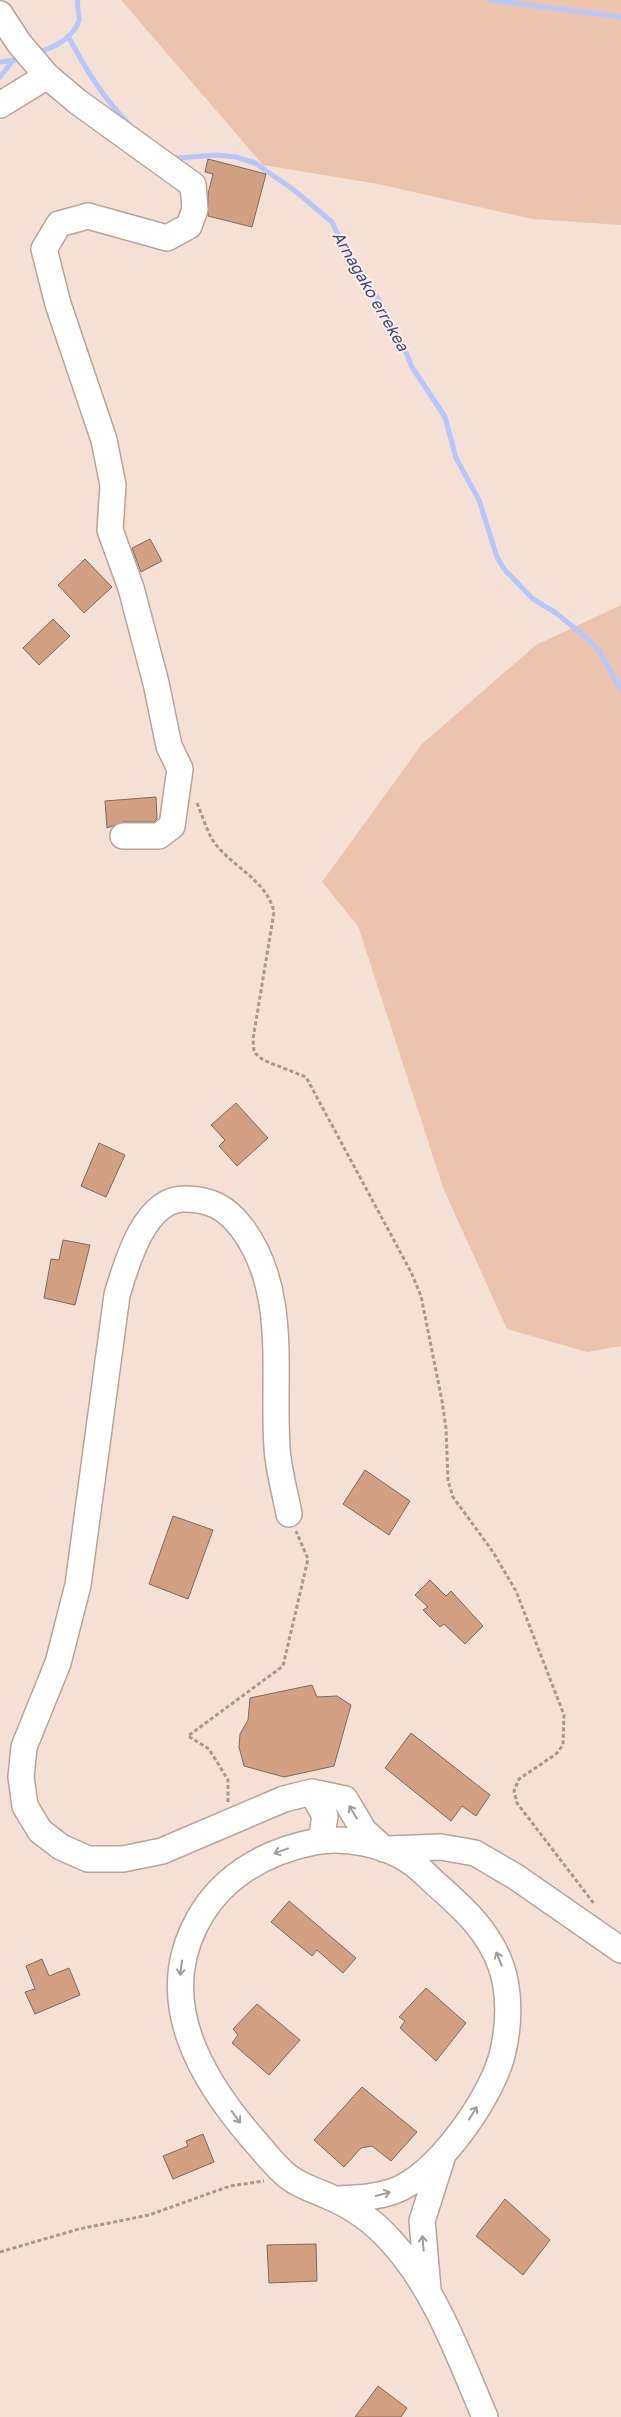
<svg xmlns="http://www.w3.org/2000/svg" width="621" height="2417" viewBox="0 0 621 2417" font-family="'Golos Text',sans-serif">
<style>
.green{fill:#ecc4ae}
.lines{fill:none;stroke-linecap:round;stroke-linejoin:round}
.stream{stroke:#b7c7fb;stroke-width:5}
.building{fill:#d39f81;stroke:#7d6b61}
.minor-casing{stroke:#b8a49a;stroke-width:28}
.path{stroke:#a89a91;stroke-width:3;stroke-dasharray:4 2.5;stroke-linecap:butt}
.minor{stroke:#fff;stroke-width:25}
.oneway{stroke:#a09c9a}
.labels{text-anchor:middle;stroke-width:4;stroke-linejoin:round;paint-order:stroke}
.water-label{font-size:16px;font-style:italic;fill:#394987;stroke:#ffeee5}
</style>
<rect width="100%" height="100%" fill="#f4e0d4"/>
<!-- green -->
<path class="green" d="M121,0h500v225l-89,-6 -154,-35 -115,-19z
M621,605v741l-34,6 -80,-23 -63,-139 -86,-264 -36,-44 100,-138 114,-99z"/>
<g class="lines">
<!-- stream -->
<path class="stream" d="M490,0l131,17
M68,36c17,32 35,62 61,88
M39,52c14,-4 36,-15 40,-32 1,-7 -3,-13 -1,-20
M0,62l22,-3
M0,77l13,-17
M172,156l6,2 39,-3 19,2 19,6 39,27 38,32 23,49 19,21 27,48 11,27 33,50 11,41 23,42 18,57 7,12 29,30 23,14 33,27 10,10 22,40"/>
</g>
<!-- building -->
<path class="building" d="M208,159l58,15 -14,53 -44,-11v-22l5,-20 -8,-2z
M150,539l12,22 -21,11 -9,-24z
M85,559l27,28 -28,26 -26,-28z
M53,619l17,17 -31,29 -16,-17z
M156,797l1,22 -3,3h-31l-16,6 -2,-27z
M236,1103l32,35 -31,28 -18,-20 6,-6 -14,-15z
M99,1143l26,12 -19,42 -25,-11z
M63,1240l27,5 -15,60 -31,-7 7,-39 8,1z
M365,1470l45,31 -21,34 -46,-31z
M173,1516l40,14 -25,69 -39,-15z
M430,1580l16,16 5,-5 32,35 -18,18 -21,-20 -4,3 -17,-17 5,-3 -13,-12z
M312,1685l5,12 20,-1 14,9 -17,61 -50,11 -40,-11 -5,-19 1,-13 8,-14 2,-22z
M411,1733l79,62 -14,21 -14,-10 -11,15 -66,-53z
M289,1901l67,57 -13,15 -26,-23 -5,6 -41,-34z
M42,1959l7,17 20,-8 11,27 -45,19 -10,-22 10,-3 -9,-23z
M426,1988l40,35 -30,38 -36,-33 5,-7 -6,-4z
M257,2004l43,36 -31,35 -37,-32 6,-8 -5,-6z
M362,2087l55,45 -26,29 -19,-15 -11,2 -17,19 -30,-27z
M203,2134l11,28 -41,17 -10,-23 25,-10 -2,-5z
M505,2199l45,41 -27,35 -47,-39z
M316,2244l1,37 -48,2 -2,-38z
M378,2386l29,22 -6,9h-46z"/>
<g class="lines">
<defs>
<path id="minor" d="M0,14l19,29 28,33 31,26 115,83 2,24 -6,17 -22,12 -79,-22 -29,8 -15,25 14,55 46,136 9,45 -3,45 21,58 25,95 13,63 11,23 -8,57 -13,10h-36
M0,105l47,-29
M289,1514c-4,-22 -11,-45 -12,-67 -5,-73 12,-156 -35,-219 -16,-21 -32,-29 -58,-29 -40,0 -58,66 -67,96l-39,290 -20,78 -34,84 -3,30 4,29 15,25 21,16 27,12h35l39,-8 122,-52 28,-7 33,7 19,32 20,18
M312,1792l13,24 -4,25
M389,1849l52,-2 34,6 41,24 105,73
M335,2199c20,-1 39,-1 59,-8 43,-16 94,-89 107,-132 8,-28 10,-65 0,-93 -12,-35 -38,-58 -65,-82 -8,-7 -16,-16 -25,-22 -26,-18 -67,-26 -97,-20 -51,10 -97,37 -120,86 -37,77 8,152 59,211 12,13 23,29 37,39 12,9 28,13 42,20 23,10 42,24 59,43 45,49 68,116 94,176
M428,2289l-6,-68 21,-66"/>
</defs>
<!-- minor casing -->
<use href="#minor" class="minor-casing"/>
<!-- path -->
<path class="path" d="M197,803c5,12 9,25 15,36 17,27 55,40 62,73l-21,127 1,13 9,8 43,17 105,195 10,24 21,105 4,27 2,53 5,16 40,55 23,39 48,124 -1,30 -7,9 -37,25 -5,12 3,12 78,102
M228,1802v-22l-19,-31 -21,-13 95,-70 25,-107 -12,-28
M0,2252l79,-23 70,-14 81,-29 34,-5"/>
<!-- minor -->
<use href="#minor" class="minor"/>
</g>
<!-- one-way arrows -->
<defs><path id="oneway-shaft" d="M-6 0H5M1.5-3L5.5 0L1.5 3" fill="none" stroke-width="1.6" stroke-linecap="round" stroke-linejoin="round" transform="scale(1.25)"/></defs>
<g class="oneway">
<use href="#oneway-shaft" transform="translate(353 1812) rotate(-121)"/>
<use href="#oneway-shaft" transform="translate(281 1851) rotate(160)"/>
<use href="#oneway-shaft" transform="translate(499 1959) rotate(-112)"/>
<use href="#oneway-shaft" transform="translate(181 1968) rotate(98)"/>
<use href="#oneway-shaft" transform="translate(473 2113) rotate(-59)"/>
<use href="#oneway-shaft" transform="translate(236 2117) rotate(54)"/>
<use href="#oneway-shaft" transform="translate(383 2194) rotate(-15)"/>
<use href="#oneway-shaft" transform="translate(423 2243) rotate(-95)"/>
</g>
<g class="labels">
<!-- water labels -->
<g class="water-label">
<text transform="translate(371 291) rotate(60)" y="6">Arnagako errekea</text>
</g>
</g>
</svg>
